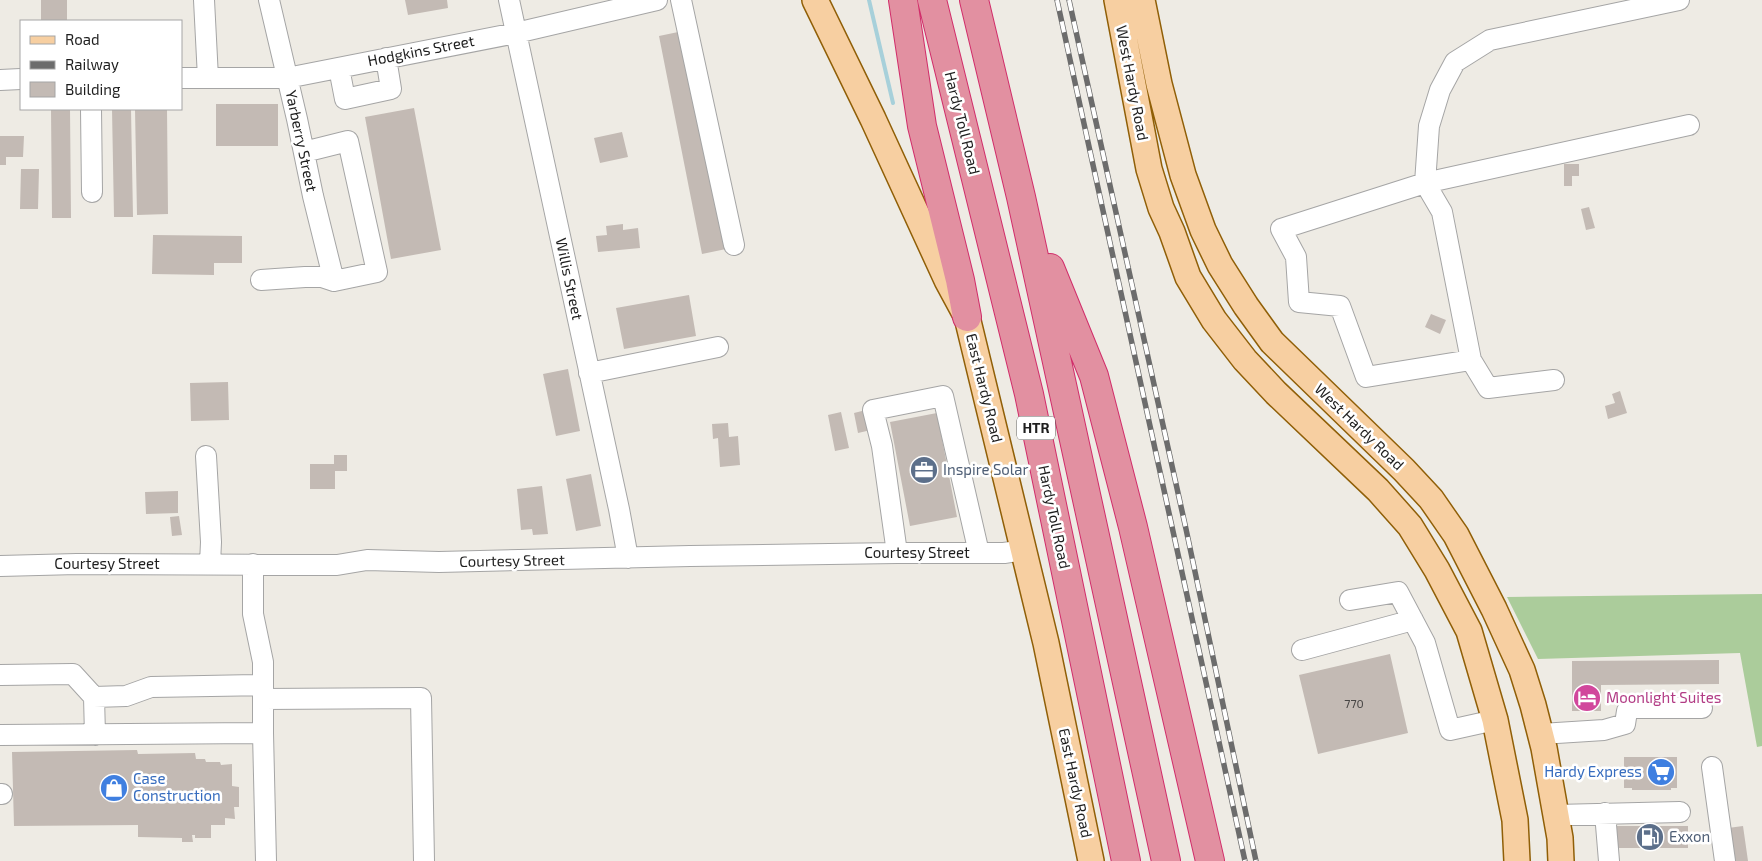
<svg xmlns="http://www.w3.org/2000/svg" width="1762" height="861" viewBox="0 0 1762 861" font-family="'Exo 2',sans-serif">
<style>
.forest{fill:#abcc9b}
.lines{fill:none;stroke-linecap:round;stroke-linejoin:round}
.stream{stroke:#a7d0da;stroke-width:4}
.building{fill:#c3bab4}
.minor-casing{stroke:#a5a5a5;stroke-width:22}
.major-casing{stroke:#905f07;stroke-width:28}
.highway-casing{stroke:#d12d6a;stroke-width:30}
.minor{stroke:#fff;stroke-width:20}
.major{stroke:#f7cfa1;stroke-width:25}
.highway{stroke:#e290a1;stroke-width:28}
.rail-casing{stroke:#6c6c6c;stroke-width:5.5}
.rail{stroke:#fff;stroke-width:4;stroke-dasharray:11;stroke-linecap:butt}
.labels{text-anchor:middle;stroke-width:5;stroke-linejoin:round;paint-order:stroke}
.number-label{font-size:12px;fill:#474544}
.shield{fill:#fff;stroke:#626262;stroke-width:1}
.shield-label{font-size:14px;font-weight:bold;fill:#1e1e1e}
.street-label{font-size:15px;fill:#1e1e1e;stroke:#fff}
.service-label{font-size:15px;fill:#4e5e75;stroke:#fff;text-anchor:start}
.hotel-label{font-size:15px;fill:#b23c85;stroke:#fff;text-anchor:start}
.shop-label{font-size:15px;fill:#366cbe;stroke:#fff;text-anchor:end}
</style>
<rect width="100%" height="100%" fill="#eeebe4"/>
<!-- forest -->
<path class="forest" d="M1762,594v152l-5,1 -17,-94 -202,6 -31,-62z"/>
<g class="lines">
<!-- stream -->
<path class="stream" d="M869,0l24,103"/>
</g>
<!-- building -->
<path class="building" d="M41,0h26v21h-26z
M405,0h42l1,8 -40,7z
M683,31l43,218 -24,5 -43,-218z
M216,104h62v42h-62z
M414,108l27,142 -50,9 -26,-142z
M51,109h19l1,109h-19z
M112,109h19l2,108h-19z
M135,109h32l1,105 -31,1z
M622,132l6,25 -28,6 -6,-25z
M0,136h24l-1,21h-17v8h-6z
M1564,164h15v12h-7v10h-8z
M21,169h18l-1,40h-18z
M1589,207l6,21 -9,2 -5,-21z
M623,224v6l15,-2 2,20 -42,4 -2,-16 11,-1 -1,-9z
M153,235l89,1v27h-28v12l-62,-1z
M689,295l7,41 -72,13 -8,-41z
M1431,314l15,6 -6,14 -15,-7z
M568,369l12,62 -24,5 -13,-62z
M228,382l1,38 -38,1 -1,-38z
M1620,391l7,22 -19,6 -3,-13 10,-3 -3,-9z
M866,410l5,20 -13,3 -4,-20z
M841,412l8,36 -14,3 -7,-36z
M937,413l20,104 -47,9 -20,-104z
M728,423l1,14 9,-1 2,29 -20,2 -2,-29 -5,1 -1,-15z
M334,455h13v16h-12v18h-25v-25h24z
M591,474l10,52 -25,5 -10,-52z
M542,486l6,48 -15,1 -1,-6 -11,1 -4,-41z
M178,491v22l-32,1 -1,-22z
M179,516l3,19 -10,1 -2,-19z
M1390,654l18,79 -90,21 -19,-79z
M1719,660v24l-118,1v26h-29v-50z
M137,750l1,4 57,-1 1,6h9l1,3h14l1,3 11,-1v22l7,1v20h-5l1,12 -10,-1v7h-14v13h-16v-3h-3l1,7h-11v-4l-44,-1v-12l-124,1 -2,-74z
M1624,757h53v31h-6v2h-39v-2h-8z
M1612,826h76v22h-76z
M1743,826l5,35h-15l-5,-33z"/>
<g class="lines">
<defs>
<path id="minor" d="M204,0l4,78
M269,0l28,119 16,77 21,85
M509,0l110,509 9,49
M681,0l53,245
M339,68l6,31 46,-10 -5,-31
M181,78h106l229,-45 141,-33
M0,80l21,-1
M91,109l1,83
M261,280l44,-3h17l12,4 43,-9 -29,-131 -44,11
M1471,360l-105,17 -26,-71 -41,-4 -3,-45 -15,-28 144,-46 264,-58
M589,373l129,-26
M1554,380l-66,8 -17,-28 -29,-148 -17,-29 4,-57 11,-36 15,-28 35,-22 189,-40
M206,456l5,86 -1,22
M897,553l-15,-107 -9,-36 70,-14 36,157
M253,564v50l10,48v71
M0,566l77,-2 260,1 30,-5 72,2 251,-6 207,-3h107l20,-3
M1350,600l48,-8 27,51 25,87 45,-10
M1302,650l111,-30
M0,675l73,-1 21,23 1,38
M94,697l32,-1 25,-9 112,-2
M263,699l158,-1 3,163
M1541,734l63,-4 21,-6 2,-13 3,-3h72
M0,735l263,-2 3,128
M1712,767l13,94
M0,794h2
M1605,813l4,48
M1556,815l124,-3"/>
<path id="major" d="M815,0l58,119 74,161 20,37 79,326 45,218
M1117,0l32,169 12,39 11,24 16,45 26,43 31,40 31,33 102,97 32,36 27,44 32,61 26,89 20,100 2,41
M1142,0l17,84 24,91 20,55 17,35 26,41 26,36 132,128 27,29 25,36 38,74 28,61 11,35 11,43 16,90 1,23"/>
<path id="highway" d="M903,0l19,126 38,154 7,37
M932,0l97,394 97,467
M974,0l47,197 145,664
M1050,268l44,108 39,151 77,334"/>
</defs>
<!-- minor casing -->
<use href="#minor" class="minor-casing"/>
<!-- major casing -->
<use href="#major" class="major-casing"/>
<!-- highway casing -->
<use href="#highway" class="highway-casing"/>
<!-- minor -->
<use href="#minor" class="minor"/>
<!-- major -->
<use href="#major" class="major"/>
<!-- highway -->
<use href="#highway" class="highway"/>
<defs>
<path id="rail" d="M1057,0l188,861
M1069,0l117,529 70,332"/>
</defs>
<!-- rail casing -->
<use href="#rail" class="rail-casing"/>
<!-- rail -->
<use href="#rail" class="rail"/>
</g>
<!-- icons -->
<defs>
<symbol id="office-disc" viewBox="-11 -11 22 22"><circle r="9.5" fill="#5c6f8a" stroke="#fff"/><path d="M-6-3h4V-5.5h4V-3h4V5H-6ZM-1-4.5V-3h2v-1.5ZM-6 0V1H6V0Z" fill="#fff"/></symbol>
<symbol id="hotel-disc" viewBox="-11 -11 22 22"><circle r="9.5" fill="#d1479c" stroke="#fff"/><path d="M-6-4.5h1.5V1H6V5H4.5V3h-9V5H-6ZM-4 0a1.8 1.8 0 1 1 3.6 0ZM.5 0V-2.5h3Q6-2.5 6 0Z" fill="#fff"/></symbol>
<symbol id="supermarket-disc" viewBox="-11 -11 22 22"><circle r="9.5" fill="#3f7fe0" stroke="#fff"/><path d="M-6-5.5h2.5l.6 2H6L4.5 2H-2.5L-4.4-4H-6ZM-1.5 3.2a1.3 1.3 0 1 0 .1 0ZM3 3.2a1.3 1.3 0 1 0 .1 0Z" fill="#fff"/></symbol>
<symbol id="shop-disc" viewBox="-11 -11 22 22"><circle r="9.5" fill="#3f7fe0" stroke="#fff"/><path d="M-5-2.5h2.3a2.7 3.5 0 0 1 5.4 0H5L5.5 6h-11ZM-1.5-2.5h3a1.5 2.3 0 0 0-3 0Z" fill="#fff"/></symbol>
<symbol id="fuel-disc" viewBox="-11 -11 22 22"><circle r="9.5" fill="#5c6f8a" stroke="#fff"/><path d="M-5.5-6h7V0h2V4h1.3V-2.5L3-4.5l.8-.8L6-3V5H2.5V1h-1V6h-7ZM-4.2-4.7v3.2H.2V-4.7Z" fill="#fff"/></symbol>
</defs>
<g fill-rule="evenodd">
<use href="#office-disc" x="908" y="454" width="32" height="32"/>
<use href="#hotel-disc" x="1571" y="682" width="32" height="32"/>
<use href="#supermarket-disc" x="1645" y="756" width="32" height="32"/>
<use href="#shop-disc" x="98" y="772" width="32" height="32"/>
<use href="#fuel-disc" x="1634" y="821" width="32" height="32"/>
</g>
<g class="labels">
<!-- number labels -->
<g class="number-label">
<text x="1354" y="708">770</text>
</g>
<!-- shield labels -->
<rect class="shield" x="1017" y="416.5" width="38" height="23" rx="4"/>
<g class="shield-label">
<text x="1036" y="433">HTR</text>
</g>
<!-- street labels -->
<g class="street-label">
<text transform="translate(421 51) rotate(-11)" y="5">Hodgkins Street</text>
<text transform="translate(1132 83) rotate(79)" y="5">West Hardy Road</text>
<text transform="translate(962 123) rotate(76)" y="5">Hardy Toll Road</text>
<text transform="translate(301 141) rotate(78)" y="5">Yarberry Street</text>
<text transform="translate(569 279) rotate(78)" y="5">Willis Street</text>
<text transform="translate(984 388) rotate(76)" y="5">East Hardy Road</text>
<text transform="translate(1359 427) rotate(44)" y="5">West Hardy Road</text>
<text transform="translate(1054 517) rotate(78)" y="5">Hardy Toll Road</text>
<text x="917" y="558">Courtesy Street</text>
<text transform="translate(512 561) rotate(-1)" y="5">Courtesy Street</text>
<text x="107" y="569">Courtesy Street</text>
<text transform="translate(1075 783) rotate(78)" y="5">East Hardy Road</text>
</g>
<!-- service labels -->
<g class="service-label">
<text x="943" y="475">Inspire Solar</text>
<text x="1669" y="842">Exxon</text>
</g>
<!-- hotel labels -->
<g class="hotel-label">
<text x="1606" y="703">Moonlight Suites</text>
</g>
<!-- shop labels -->
<g class="shop-label">
<text x="1642" y="777">Hardy Express</text>
<text x="133" y="784" text-anchor="start">Case<tspan x="133" dy="17">Construction</tspan></text>
</g>
</g>
<!-- legend -->
<rect x="20" y="20" width="162" height="90" fill="#ffffff" stroke="#a5a5a5"/>
<rect x="30" y="36" width="25" height="8" fill="#f7cfa1" stroke="#a5a5a5"/>
<text x="65" y="45" font-size="15" fill="#1e1e1e">Road</text>
<rect x="30" y="61" width="25" height="8" fill="#6c6c6c" stroke="#a5a5a5"/>
<text x="65" y="70" font-size="15" fill="#1e1e1e">Railway</text>
<rect x="30" y="82" width="25" height="15" fill="#c3bab4" stroke="#a5a5a5"/>
<text x="65" y="95" font-size="15" fill="#1e1e1e">Building</text>
</svg>
